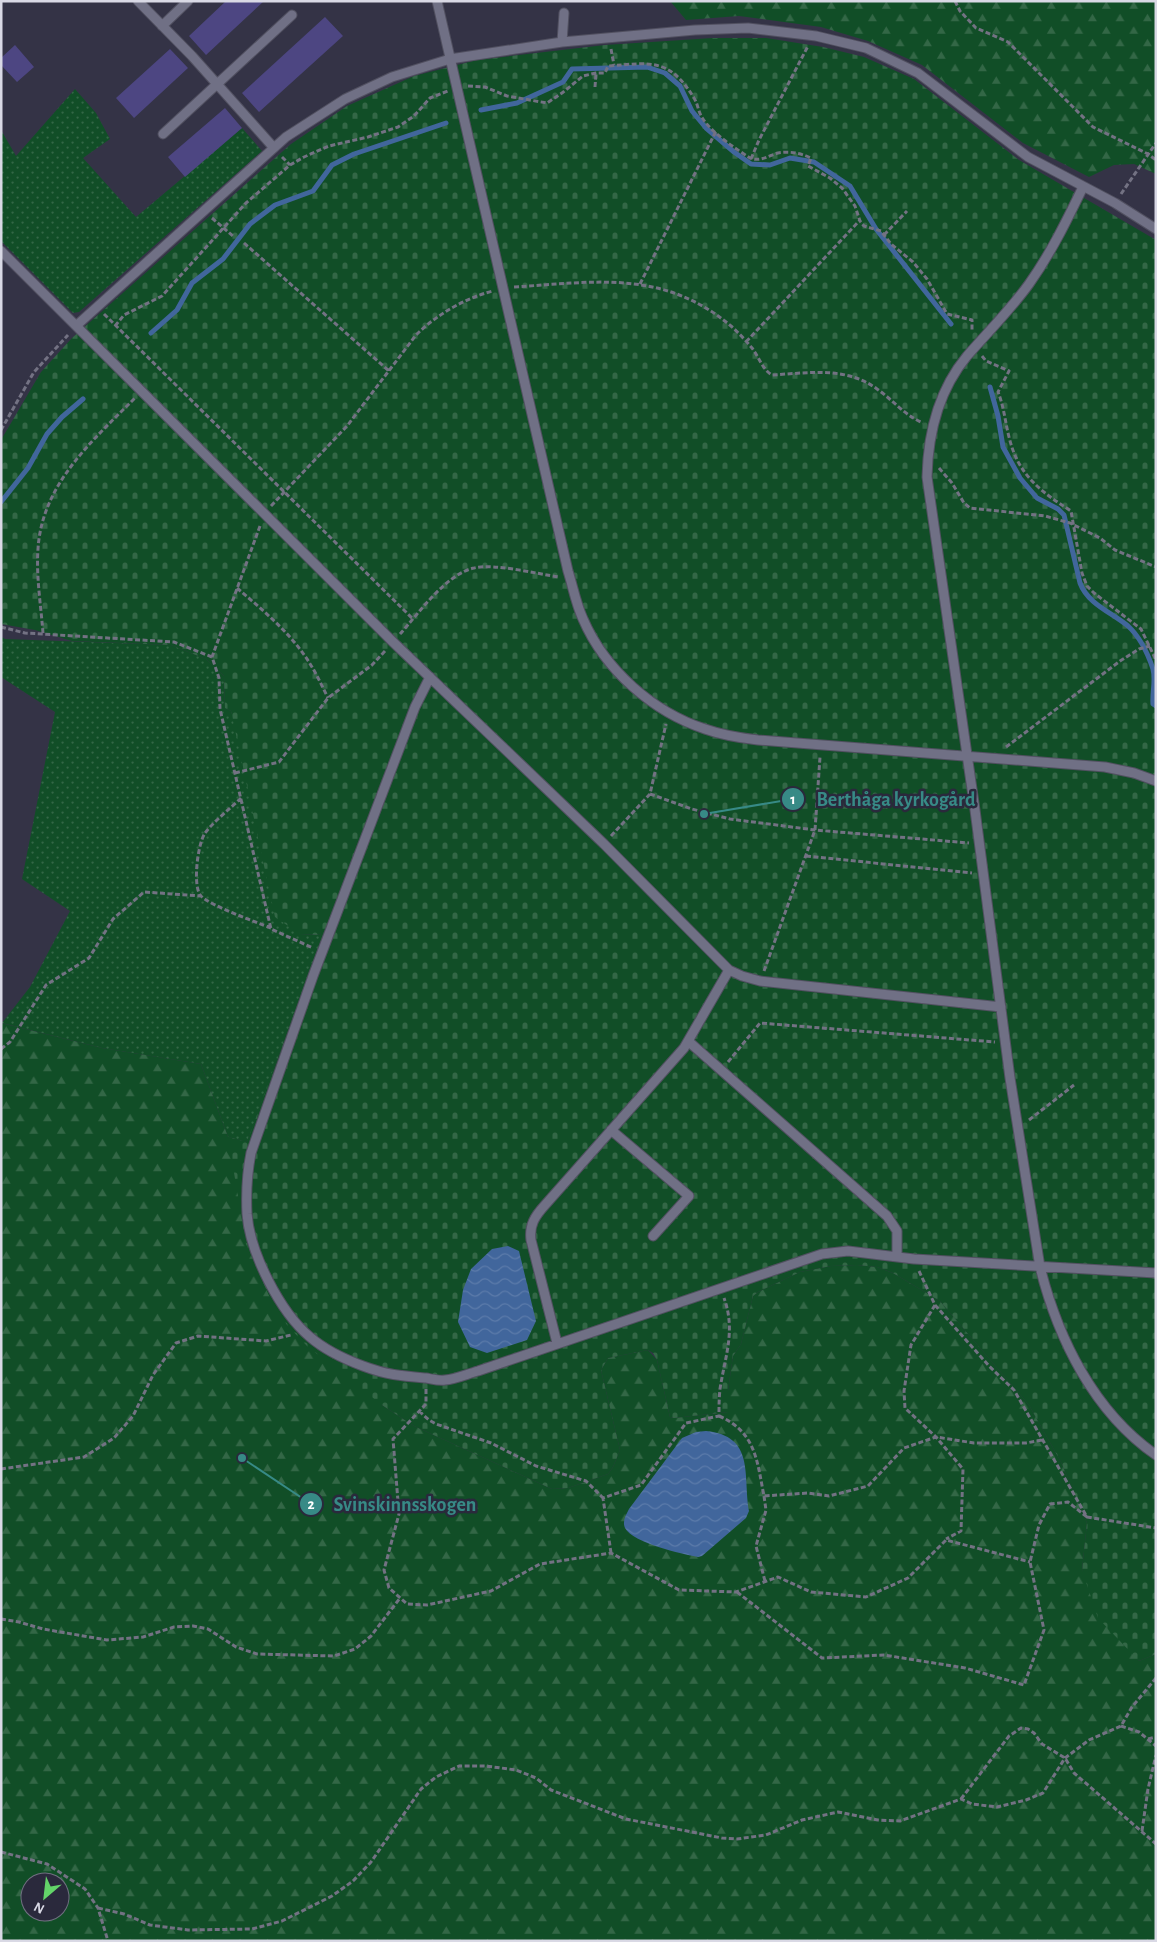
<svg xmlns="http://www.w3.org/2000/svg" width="1157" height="1942" viewBox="0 0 1157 1942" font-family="'Alegreya Sans',sans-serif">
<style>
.green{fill:url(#green-dots)}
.forest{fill:url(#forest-firs);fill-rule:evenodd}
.cemetery{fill:url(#cemetery-stones)}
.water{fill:url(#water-waves)}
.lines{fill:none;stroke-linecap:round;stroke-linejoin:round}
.stream{stroke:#41669c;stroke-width:5}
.building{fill:#4d4682}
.lane-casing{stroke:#515060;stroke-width:11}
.path{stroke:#737283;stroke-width:3;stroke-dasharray:5 2.5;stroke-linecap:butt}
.lane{stroke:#707085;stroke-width:9}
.leader{fill:none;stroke:#378a86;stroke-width:2}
.callout-dot{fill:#378a86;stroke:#2a293c;stroke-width:2}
.mark-label{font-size:15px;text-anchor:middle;font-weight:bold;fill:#fff}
.callout-label{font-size:20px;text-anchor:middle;font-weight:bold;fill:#378a86;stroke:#2a293c;stroke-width:5;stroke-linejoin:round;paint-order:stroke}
</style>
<defs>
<pattern id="green-dots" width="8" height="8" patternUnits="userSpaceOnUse" patternTransform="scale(1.25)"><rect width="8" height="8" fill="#114e27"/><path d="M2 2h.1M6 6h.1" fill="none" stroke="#336746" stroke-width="1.8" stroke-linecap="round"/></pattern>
<pattern id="forest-firs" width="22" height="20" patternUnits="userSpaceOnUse" patternTransform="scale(1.25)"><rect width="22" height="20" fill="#114e27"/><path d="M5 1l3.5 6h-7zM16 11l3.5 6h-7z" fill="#336746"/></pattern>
<pattern id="cemetery-stones" width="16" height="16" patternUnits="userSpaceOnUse" patternTransform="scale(1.25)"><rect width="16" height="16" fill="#114e27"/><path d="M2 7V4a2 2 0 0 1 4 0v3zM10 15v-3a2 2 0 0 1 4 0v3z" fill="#336746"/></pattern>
<pattern id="water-waves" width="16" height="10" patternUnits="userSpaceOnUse" patternTransform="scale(1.25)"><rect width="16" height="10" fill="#41669c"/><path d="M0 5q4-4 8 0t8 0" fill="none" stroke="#5c7baa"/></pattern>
</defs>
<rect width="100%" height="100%" fill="#343346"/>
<!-- green -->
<path class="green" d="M75,89l21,24 14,26 -27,19 53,59 106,-89 20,23 -183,161 -6,1 -72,-72v-111l15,26z
M1,637l4,2 166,6 35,14 18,17 1,32 6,3 69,223 23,1 -76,207 -19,-5 -27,-73 -99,-16 -100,-25 28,-36 40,-76 -48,-32 33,-167 -54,-35z"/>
<!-- forest -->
<path class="forest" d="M670,1h486v173l-22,-10 -20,1 -25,12 -66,-34 -101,-78 -54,-24 -47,-14 -82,-11 -53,4z
M1,1023l101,25 99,16 27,73 19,5 26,-72 109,335 32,21 138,63 16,-1 40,-14 5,-7 7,-17 -19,-80 7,-12 40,-8 9,10 13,57 4,1 54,-6v-21l5,-35 8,-12 12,-48 5,-4 42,-20 31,-6 26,-1 20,2 16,6 47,28 89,104 32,57 26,61 -5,47 57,91 17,-7v287h-1155zM30,1882h30v30h-30z"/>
<!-- cemetery -->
<path class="cemetery" d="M713,38h53l57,9 41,10 50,22 105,81 137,80v1414l-17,7 -41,-43 -16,-48 5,-47 -26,-61 -32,-57 -89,-104 -47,-28 -16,-6 -20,-2 -26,1 -31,6 -42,20 -5,4 -12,48 -8,12 -5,34v22l-54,6 -4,-1 -13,-57 -4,-7 -5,-3 -40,8 -7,12 19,80 -7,17 -5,7 -40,14 -16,1 -138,-63 -32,-21 -75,-59 -20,-21 -17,-27 -24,-54 -18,-107 19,5 76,-207 -23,-1 -25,-17 -44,-206 -6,-3 -1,-32 -18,-17 -35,-14 -99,-4 -37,-11 -34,-6v-184l40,-68 31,-34 219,-194 56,-38 67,-30 63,-16 128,-15z"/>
<!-- water -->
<path class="water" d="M508,1246l11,5 17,70 -9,19 -40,13 -17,-6 -12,-25 5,-32 8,-21 21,-20z
M706,1431c49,5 37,43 43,80l-3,7 -44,38 -4,1c-16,-3 -65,-14 -73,-29 -3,-7 1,-13 4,-19l53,-71 14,-6z"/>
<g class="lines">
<!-- stream -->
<path class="stream" d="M481,110l36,-7 46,-21 9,-13 75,-2 18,6 15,13 12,25 14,17 28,24 17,12 19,1 20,-7 24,4 36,24 26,43 75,95
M151,333l26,-23 15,-27 31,-24 27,-35 25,-19 38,-14 19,-26 22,-11 92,-31
M990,387l8,29 5,31 17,31 17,20 21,11 6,6 16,68c8,21 31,29 48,43 11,10 20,28 25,43 3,11 -1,24 0,35l3,2
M1,502l27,-34 19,-34 15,-17 21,-18"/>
</g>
<!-- building -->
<path class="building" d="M226,1h38l-58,54 -17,-19z
M325,17l18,19 -84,76 -17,-19z
M15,45l19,22 -17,15 -16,-17v-7z
M170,49l18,19 -54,50 -18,-20z
M225,108l17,20 -57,49 -17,-20z"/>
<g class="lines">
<defs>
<path id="lane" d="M138,1l54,55 82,92
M437,1l131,570c5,16 8,33 15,48 22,51 70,93 122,110 17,6 35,9 53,11l347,27 29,6 22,8
M162,26l26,-25
M562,42l2,-29
M163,134l129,-119
M1083,187c-16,33 -32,66 -54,97 -18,25 -41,48 -62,72 -29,35 -39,77 -40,121l48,333 35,268 30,189c18,72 54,145 116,188
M1,251l392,391 211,202 125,126 13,6 18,5 241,26
M77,325l209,-188 59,-38 47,-22 58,-18 112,-17 133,-12 53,-2 68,8 50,12 52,25 110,84 87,46 41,26
M430,677l-15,30 -102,269 -62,177c-4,20 -5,40 -4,61 3,39 33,98 63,123 15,13 34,22 53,29 24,9 38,10 63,12 6,1 13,3 19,2 11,-1 22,-6 33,-9l344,-117 26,-3 66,8 242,14
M688,1041l199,175 10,15v26
M611,1130l78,66 -36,40
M557,1343l-26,-103c-2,-15 4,-24 14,-35l139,-157 45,-78"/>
</defs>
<!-- lane casing -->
<use href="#lane" class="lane-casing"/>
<!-- path -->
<path class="path" d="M955,1l5,10 16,17 32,14 85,85 55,27 8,6
M611,49l3,16
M468,86l17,1 22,9 40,7 15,-10 21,-17 13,-3h9l3,-7c42,-3 61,-9 86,32 4,6 4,14 9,21 9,14 33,30 47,39 10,4 18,-2 28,-5 12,-2 22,0 33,5l-3,8 22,12 12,10 13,18 5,15 4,5 17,5 10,13 22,18 14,17 20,35 25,6v12
M595,87l1,-14
M282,157l8,8
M751,159l8,-19 49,-94
M1121,194l35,-51
M212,218l22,19
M884,235l23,-24
M244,243l145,128
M640,284l76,-153
M514,287c81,-5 149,-18 217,39 7,6 15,15 21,22 7,9 10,21 20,27 36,-2 74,-9 105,14 16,11 27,26 46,34
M104,314l309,305
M115,326l9,-11 38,-19 84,-93 44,-38 14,-8 25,-11 39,-9 30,-10 16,-11 16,-18 18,-7
M746,342l114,-122
M982,356l4,5 23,10 -11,21c6,15 7,29 11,45 9,38 31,54 62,74l11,62 5,13 7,7 47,36 15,31
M1,430l33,-58 34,-37
M939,468l13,15 12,20 6,5 75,8 25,7 30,15 15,12 41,17
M271,506l76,-80 69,-91c20,-20 49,-37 77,-44
M260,526l-48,131 7,21 1,31 51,220 42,19
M237,588c28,24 57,48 75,79 6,10 11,21 16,31
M1,627l24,6 149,9 38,15
M43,633c-2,-27 -7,-56 -5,-84 4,-65 54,-108 97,-151
M400,634c19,-21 46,-60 74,-66 21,-5 63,6 85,9
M1006,747l114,-86 19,-12 11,-3
M235,773l44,-11 49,-64 44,-33 14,-15
M650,794l42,15 38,10 85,11 154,13
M241,798c-11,11 -26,22 -36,35 -7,10 -13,53 -4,63 10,10 55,26 70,32
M611,836l39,-42 16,-70
M806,856l166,17
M764,971l51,-141 5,-73
M1,1049l9,-7 36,-57 43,-27 24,-39 31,-27 57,4
M728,1062l32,-39 235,19
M1029,1120l45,-35
M919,1271l16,34 54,61 25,24 73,127 69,11
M935,1305l-24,40 -7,46 1,17 31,29 27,32 -2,62 -15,8
M426,1389v15l-33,35 6,75 -15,56 5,18 18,16 20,1 64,-14 49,-27 71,-11 68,37 57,2 42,-15 33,15 55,5 42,-19 38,-38 84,22
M419,1411l10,9 7,4 55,19 45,23 50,15 17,17
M719,1416c37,16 38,45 45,80l44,-3 21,3 39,-10 36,-38 32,-11 38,6h52l16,-3
M1,1469l83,-12 30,-19 19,-22 20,-41 23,-32 22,-7 68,5 25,-6
M764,1496l2,14 -10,36 9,35
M611,1553l-8,-55 38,-13 45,-62 33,-7c0,-9 0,-18 1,-27 5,-33 16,-58 4,-91
M737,1592l85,66 62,-3 81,13 59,17 20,-55 -14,-68 9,-37 11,-21 18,-2 19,15
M1,1619l18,3 24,7 64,11 36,-3 31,-10 19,-1 15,3 28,18 21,7 77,2 21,-7 16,-13 29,-38
M1121,1726l18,6 17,14
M1148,1739l8,-2
M961,1799l48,-63 12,-8 7,1 6,4 8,11 23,14 9,15 82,71
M1142,1831l6,-42 8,-34
M1,1852l46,12 38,25 13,19 10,33
M98,1908l26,6 26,11 38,5 64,-1 30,-8 50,-25 21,-15 18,-19 50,-73 15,-12 23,-11h27l30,4 20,8 15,12 75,29 96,19 15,1 29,-4 36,-15 36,-8 40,8 22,1 61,-22 11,5 25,3 29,-7 17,-7 22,-35 24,-18 32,-14 11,-19 24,-29"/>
<!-- lane -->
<use href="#lane" class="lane"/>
</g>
<!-- callouts -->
<path class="leader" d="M704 814L793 799M242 1458L311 1504"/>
<g class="callout-dot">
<circle cx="704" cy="814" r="5"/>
<circle cx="242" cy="1458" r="5"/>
<circle cx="793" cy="799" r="12"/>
<circle cx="311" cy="1504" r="12"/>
</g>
<g class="mark-label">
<text x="793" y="804">1</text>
<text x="311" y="1509">2</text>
</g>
<g class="callout-label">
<text x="896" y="806">Berthåga kyrkogård</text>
<text x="405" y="1511">Svinskinnsskogen</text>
</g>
<!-- border -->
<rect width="1157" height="1942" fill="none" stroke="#d9d9e5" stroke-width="5"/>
<!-- north arrow -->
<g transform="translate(45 1897) rotate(208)"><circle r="24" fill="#2a293c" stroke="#706f80"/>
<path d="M0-4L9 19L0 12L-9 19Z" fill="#63d469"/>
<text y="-8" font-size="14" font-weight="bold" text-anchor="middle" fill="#d9d9e5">N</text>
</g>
</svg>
